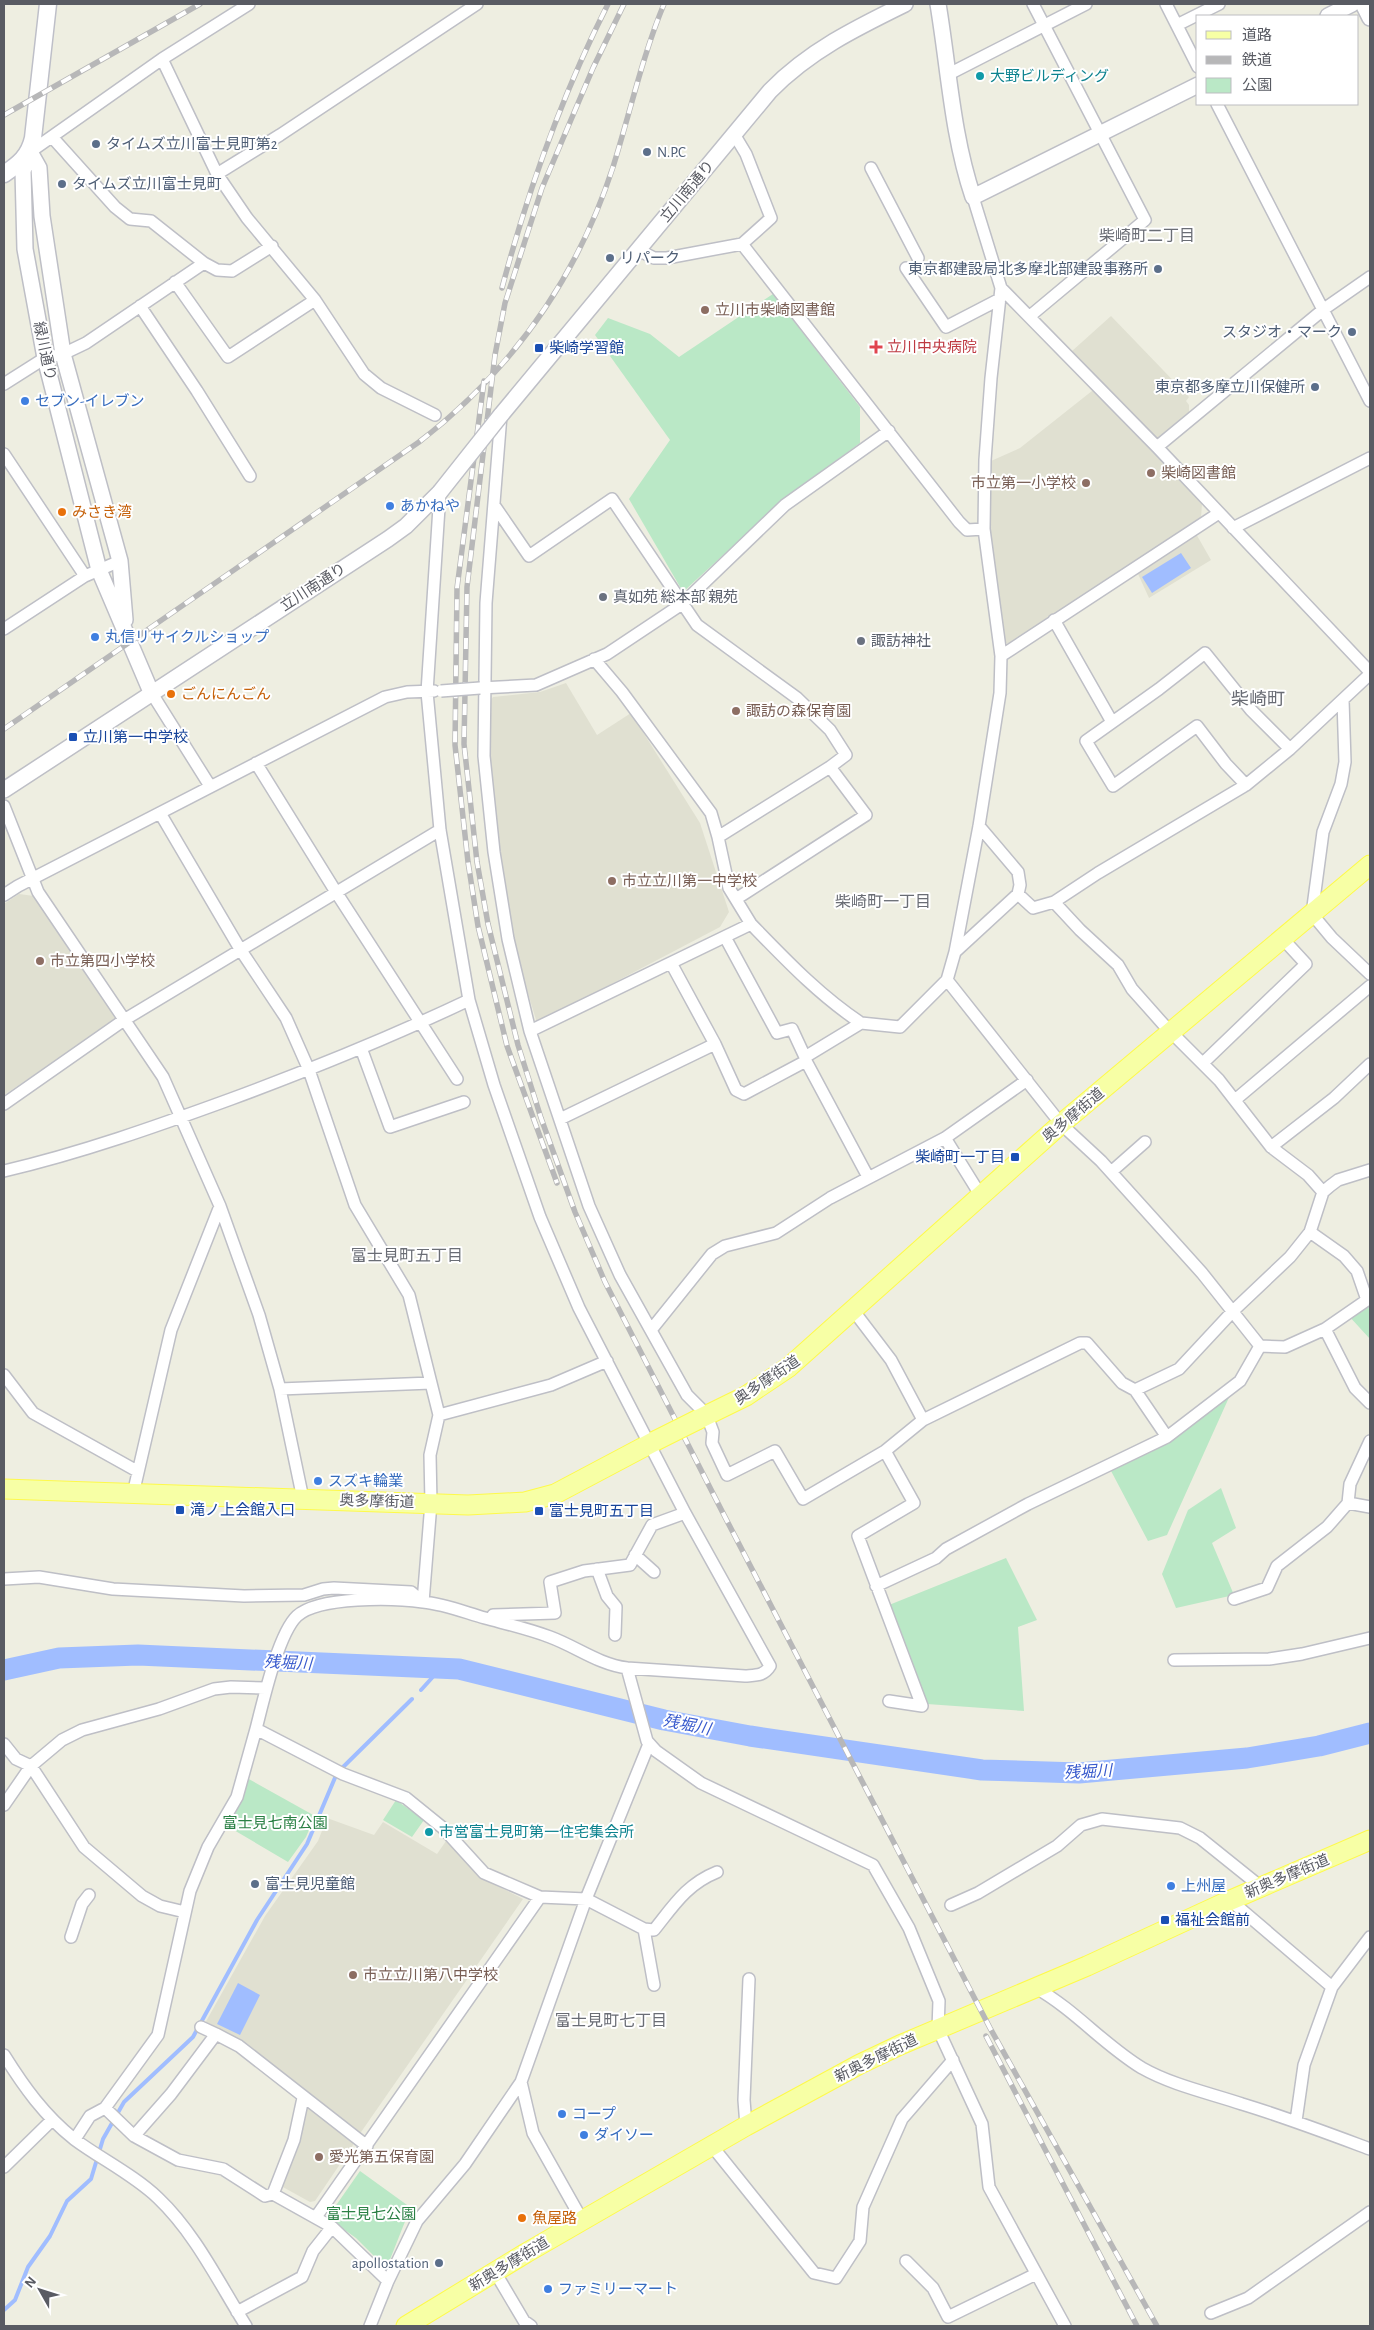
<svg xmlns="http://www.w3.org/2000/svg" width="1374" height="2330" viewBox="0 0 1374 2330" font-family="'Alegreya Sans','Noto Sans JP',sans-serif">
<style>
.education{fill:#e0e0d1}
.green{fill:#bae8c6}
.water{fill:#a0bdff}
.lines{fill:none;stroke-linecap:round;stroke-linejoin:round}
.stream{stroke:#a0bdff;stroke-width:4}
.river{stroke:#a0bdff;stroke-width:21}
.minor-casing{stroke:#bebfc6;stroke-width:14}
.tertiary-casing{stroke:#bebfc6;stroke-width:18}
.secondary-casing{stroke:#bebfc8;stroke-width:19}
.primary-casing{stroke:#fefa4a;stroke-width:21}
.minor{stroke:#fff;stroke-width:11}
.tertiary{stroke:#fff;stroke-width:15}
.secondary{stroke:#fff;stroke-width:16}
.primary{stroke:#f7ffa5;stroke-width:19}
.rail-casing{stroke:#b7b7b8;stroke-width:5.5}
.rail{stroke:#fff;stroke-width:4;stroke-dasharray:11;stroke-linecap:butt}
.minor-bridge-casing{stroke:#bebfc6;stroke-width:14;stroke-linecap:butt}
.tertiary-bridge-casing{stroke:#bebfc6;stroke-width:18;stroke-linecap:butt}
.primary-bridge-casing{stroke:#fefa4a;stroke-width:21;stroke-linecap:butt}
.minor-bridge{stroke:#fff;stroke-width:11}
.tertiary-bridge{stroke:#fff;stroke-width:15}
.primary-bridge{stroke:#f7ffa5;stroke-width:19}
.culture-dot{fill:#0f9aa8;stroke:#fff;stroke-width:2}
.service-dot{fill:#5c6f8a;stroke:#fff;stroke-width:2}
.education-dot{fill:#8d6e63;stroke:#fff;stroke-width:2}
.health-dot{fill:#e0444e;stroke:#fff;stroke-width:2}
.transit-dot{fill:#1a4fb4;stroke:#fff;stroke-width:2}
.shop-dot{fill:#3f7fe0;stroke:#fff;stroke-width:2}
.food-dot{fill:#e8710a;stroke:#fff;stroke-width:2}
.worship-dot{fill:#6b7280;stroke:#fff;stroke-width:2}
.labels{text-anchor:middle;stroke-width:4;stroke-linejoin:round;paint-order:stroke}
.culture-label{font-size:15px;fill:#0d838f;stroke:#fff;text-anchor:start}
.service-label{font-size:15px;fill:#4e5e75;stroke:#fff;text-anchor:start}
.street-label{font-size:15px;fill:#595b63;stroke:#fff}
.education-label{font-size:15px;fill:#785e54;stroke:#fff;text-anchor:start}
.health-label{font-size:15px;fill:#be3a42;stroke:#fff;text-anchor:start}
.transit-label{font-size:15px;fill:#164399;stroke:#fff;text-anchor:start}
.shop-label{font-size:15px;fill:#366cbe;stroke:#fff;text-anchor:start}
.food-label{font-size:15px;fill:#c56008;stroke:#fff;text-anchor:start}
.worship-label{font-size:15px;fill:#5b616d;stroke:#fff;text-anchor:start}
.park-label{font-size:15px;fill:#2b8145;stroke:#fff}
.neighbourhood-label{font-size:16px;fill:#6a6d75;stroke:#fff}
.water-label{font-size:16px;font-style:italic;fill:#385acd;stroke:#fff}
.quarter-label{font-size:18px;fill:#6a6d75;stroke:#fff}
</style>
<rect width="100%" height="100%" fill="#eeeee1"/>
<!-- education -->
<path class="education" d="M1111,316l78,81 -3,4 3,4v8l-41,34 54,57 -1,14 -10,7 20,35 -62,38 -16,-35 -123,81 -5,-1 -16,-112 2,-70 29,-13 82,-65 -30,-32z
M566,683l31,52 34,-22 69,110 29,89 -9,15 -183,96 -20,-66 -18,-107 -11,-117 2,-32 3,-4 47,-5z
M19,894l15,2 81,121 -2,5 -109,73v-191z
M327,1818l47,17 9,-13 54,32 9,-13 35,36 42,22 -164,236 -155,-110 61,-109 53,-75z
M308,2105l47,37 -40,59 -5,1 -29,-16 23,-77z"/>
<!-- green -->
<path class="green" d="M773,294l87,113v36l-76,56 -101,93 -54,-93 41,-59 -75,-105 13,-17 42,16 29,23z
M1370,1302v37l-22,-24z
M1231,1393l-64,142 -19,6 -38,-72z
M1221,1488l15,40 -24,15 22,52 -58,13 -14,-34 26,-64z
M1006,1558l31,62 -19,7 6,84 -97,-7 -38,-99z
M247,1778l68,38 -9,21 -18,25 -61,-36 15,-29z
M396,1800l28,20 -12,17 -29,-17z
M360,2171l54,39 -8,9 -17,43 -7,2 -26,-26 -24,-17 -2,-7z"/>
<!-- water -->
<path class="water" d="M1181,553l10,15 -39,25 -10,-16z
M238,1983l22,12 -20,40 -23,-11z"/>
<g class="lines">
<!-- stream -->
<path class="stream" d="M421,1690l19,-21
M4,2310l11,-10 13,-33 22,-31 17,-35 24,-22 12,-40 21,-37 69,-65 64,-117 50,-76 30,-71 75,-74"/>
<!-- river -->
<path class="river" d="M4,1670l55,-12 79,-3 321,14 205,51 86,16 232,34 97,3 168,-15 72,-12 51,-13"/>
<defs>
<path id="minor" d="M1166,4l32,63
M1177,25l42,-21
M162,59l55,115 30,44 68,82 49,74 17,14 54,27
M949,74l137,-70
M1217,104l153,297
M52,137l63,70 15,12 21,2 53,42 13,7 15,1 40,-25
M30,152l132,-93 87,-55
M871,168l47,90
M217,174l63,-39 197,-131
M973,197l28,91 -10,90 -6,82 -1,69 17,127 -1,37 -21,133 -24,126 -8,28 114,144 40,37 101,112 58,73
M742,244l217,278 8,8 17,-1
M638,250l16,8h13l75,-14 29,-26 -25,-64 -12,-20
M906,268l40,59 54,-28
M175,282l53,75 87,-57
M1001,288l156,159 213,225
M140,306l57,85 53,85
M1030,316l115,-96 -112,-216
M4,384l41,-26 18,-4 23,-11 118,-80
M501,415l-15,188 -2,153 10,96 14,87 22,92 59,175 31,69 67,120 13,13 10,16 3,8 -1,11 15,32 48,-24 28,48 82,-48 38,-31 157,-77h7l35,40 13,7 44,-21 54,-58 57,-54 20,-25 13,-40 7,-6 8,-6 32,-10
M1157,447l167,-138 46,-32
M4,454l81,122
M440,492l-13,200 13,138 29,170 25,85 46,132 39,91 106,205 85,153c-6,10 -14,9 -25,10l-118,-8 20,73 9,10 45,32 172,82 36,63 30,73 -1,28 44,95 7,63 76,139
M494,505l35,51 83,-57 85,126 100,73 33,32 16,25 -16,12
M1233,528l137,-70
M1054,620l58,102
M4,629l81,-53 35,-15
M1001,656l218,-143
M594,659l28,33 89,121 7,24 11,51 22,36
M480,688l56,-3 71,-31 75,-50 103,-99 104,-74
M151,692l59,94
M1343,700l2,62 -4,22 -18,48 -11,82 20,24 38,36
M256,763l80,129 121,187
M1246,785l-20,-21 -29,-38 -84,60 -27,-45 73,-52 46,-36 46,57 39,39
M4,806l34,86 125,185 57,129 39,109 21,74 23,110
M160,813l80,136 46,69 23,52 46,135 54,90 30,120 -9,40 1,48 -8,99
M979,826l39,46 2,13 -2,9 15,14 21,-6 44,-29 148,-88 44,-36 80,-75
M718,837l112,-70 36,48 -130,84
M4,895l14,-9 367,-189 22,-5 27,-1
M1054,902l26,28 38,35 14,24 32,36 55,55 52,67 37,28 15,17
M725,937l52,96 15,-4 13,28
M955,952l63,-58
M671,963l44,81 21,46 8,4 62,-33 -1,-4 56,-34 39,4 47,-47
M530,1031l221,-107c35,36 68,71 110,99
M361,1048l29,79 74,-25
M806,1061l61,114 -1,3
M1203,1063l103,-99 -23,-25
M1235,1100l135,-114
M4,1104l120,-84 316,-190
M560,1119l155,-75
M945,1138l36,58
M1271,1147l63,-49 36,-34
M4,1171c77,-18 153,-45 227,-72 81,-30 160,-62 238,-99
M1111,1172l34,-30
M1310,1232l34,24 13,15 10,29
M853,1310l38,50 32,60
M1325,1329l30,59 15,15
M651,1330l61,-76 13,-8 51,-13 54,-35 115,-60 82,-58
M1260,1346l25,1 40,-18 42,-29h3
M4,1375l29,38 104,58
M280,1389l151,-6
M1135,1390l32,47
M439,1415l112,-30 56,-24
M885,1451l29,52 -56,33 64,170 -33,-5
M133,1494l38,-164 49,-124
M1348,1503l22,4
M635,1555l19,17
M597,1569l10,27 9,11 -1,28
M4,1579l35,-2 74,12 131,7 60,-1 19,-6 11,-1 77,4 12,10
M876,1586l60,-28 10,-9 82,-45 139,-67 73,-56 20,-35
M1234,1599l33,-11 10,-22 50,-39 21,-24 2,-19 20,-43
M493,1615l62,-2 -5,-31 34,-11 46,-6 22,-40 33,-12
M1174,1660l95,-1 33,-5 68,-16
M4,1744l12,15 15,7 53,81 58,49 18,10 25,6
M4,1805l27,-39 31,-26 20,-10 77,-21 55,-20 17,-2 35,1
M540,1897l46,2 58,30 10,1c20,-25 33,-46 63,-58
M1230,1900l102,87
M951,1905l27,-12 79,-47 24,-21 21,-6 78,9 20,10 61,49
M644,1929l10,56
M71,1937l11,-33 7,-9
M1036,1988c39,22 68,57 106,80 30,17 67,25 100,36 43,13 85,29 128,45
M201,2027l15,7
M4,2055c20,32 40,60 70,84 27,20 60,36 84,59 37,35 61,85 88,128
M521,2082l12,51 49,87
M105,2108l53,-73 32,-144 18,-44 29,-50 19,-68
M1296,2121l8,-56 28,-78 38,-50
M746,2126l-2,-26 5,-121
M134,2136l37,-42 45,-60 23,12 128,100
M75,2139l15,-23 15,-8 29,28 44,24 45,9 42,27 8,-2 59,33 56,54
M712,2146l102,127 22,5 24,-37 3,-34 39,-88 51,-59
M4,2167l48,-47
M273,2194l21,-54 9,-42
M316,2217l224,-320 -56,-24 -41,-45 -37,-30 -63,-24 -87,-45c7,-27 22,-95 41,-113 22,-20 97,-18 126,-14 21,2 41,10 62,16 22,6 44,11 65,19 27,10 48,27 77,31
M906,2261l27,27 15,29 88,-43
M495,2272l29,49 7,5
M237,2312l65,-35 11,-26 19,-24
M1211,2313l37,-15 122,-86
M370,2326l18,-45 29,-60 48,-57 56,-82 65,-183 63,-155"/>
<path id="tertiary" d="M938,4c11,66 14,130 35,193l225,-112
M1363,4l7,14
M1328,16l24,-12
M30,152l-7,19 2,78 20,109 54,212 52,122
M30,152l9,16 3,48 21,138 57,207 5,59
M501,415l269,-324c39,-40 86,-63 135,-87
M4,790l384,-251 18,-13 34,-34"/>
<path id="secondary" d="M4,174c15,-10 25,-18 29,-36l15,-134"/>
<path id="primary" d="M697,1420l49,-24 43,-29 272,-243 309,-259
M4,1489l464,16 57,-3 30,-8 100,-53
M406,2326l120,-73 220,-127 114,-62 40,-19 187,-79 137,-63 146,-63"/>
</defs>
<!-- minor casing -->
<use href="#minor" class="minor-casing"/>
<!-- tertiary casing -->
<use href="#tertiary" class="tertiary-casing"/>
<!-- secondary casing -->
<use href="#secondary" class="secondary-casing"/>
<!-- primary casing -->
<use href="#primary" class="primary-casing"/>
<!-- minor -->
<use href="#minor" class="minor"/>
<!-- tertiary -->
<use href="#tertiary" class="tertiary"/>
<!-- secondary -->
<use href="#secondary" class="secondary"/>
<!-- primary -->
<use href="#primary" class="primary"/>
<defs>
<path id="rail" d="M624,4l-31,64 -51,120 -37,115 -10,52 -28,232 -3,157 13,118 11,62 30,121 23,73 34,94 30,70 120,235 265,511 167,298
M4,115l196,-111
M502,288c26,-98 60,-193 106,-284
M484,381l-27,207 -2,157 13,117 10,64 29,120 50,137
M4,729l415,-287c92,-71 158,-164 194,-275 17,-54 29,-110 51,-163
M986,2036l151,290"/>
</defs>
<!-- rail casing -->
<use href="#rail" class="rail-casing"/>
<!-- rail -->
<use href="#rail" class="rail"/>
<defs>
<path id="minor-bridge" d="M441,691l39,-3"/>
<path id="tertiary-bridge" d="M440,492l61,-77"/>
<path id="primary-bridge" d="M655,1441l42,-21"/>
</defs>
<!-- minor-bridge casing -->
<use href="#minor-bridge" class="minor-bridge-casing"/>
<!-- tertiary-bridge casing -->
<use href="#tertiary-bridge" class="tertiary-bridge-casing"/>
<!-- primary-bridge casing -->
<use href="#primary-bridge" class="primary-bridge-casing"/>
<!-- minor-bridge -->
<use href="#minor-bridge" class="minor-bridge"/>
<!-- tertiary-bridge -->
<use href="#tertiary-bridge" class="tertiary-bridge"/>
<!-- primary-bridge -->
<use href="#primary-bridge" class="primary-bridge"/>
</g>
<!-- markers -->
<g class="culture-dot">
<circle cx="980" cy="76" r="5"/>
<circle cx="429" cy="1832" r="5"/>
</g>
<g class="service-dot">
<circle cx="96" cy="144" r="5"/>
<circle cx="647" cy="152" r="5"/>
<circle cx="62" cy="184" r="5"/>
<circle cx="610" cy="258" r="5"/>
<circle cx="1158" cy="269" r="5"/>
<circle cx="1352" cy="332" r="5"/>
<circle cx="1315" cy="387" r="5"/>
<circle cx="255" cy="1884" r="5"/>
<circle cx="439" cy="2263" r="5"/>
</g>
<g class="education-dot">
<circle cx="705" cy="310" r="5"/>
<circle cx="1151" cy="473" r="5"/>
<circle cx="1086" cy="483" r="5"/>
<circle cx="736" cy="711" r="5"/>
<circle cx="612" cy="881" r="5"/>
<circle cx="40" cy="961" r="5"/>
<circle cx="353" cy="1975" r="5"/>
<circle cx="319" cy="2157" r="5"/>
</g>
<path class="health-dot" d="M873.5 339.5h5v5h5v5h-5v5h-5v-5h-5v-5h5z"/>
<g class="transit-dot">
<rect x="534" y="343" width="10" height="10" rx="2.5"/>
<rect x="68" y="732" width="10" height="10" rx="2.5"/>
<rect x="1010" y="1152" width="10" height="10" rx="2.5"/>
<rect x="175" y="1505" width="10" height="10" rx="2.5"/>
<rect x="534" y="1506" width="10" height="10" rx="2.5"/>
<rect x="1160" y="1915" width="10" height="10" rx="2.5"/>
</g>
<g class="shop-dot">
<circle cx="25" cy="401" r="5"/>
<circle cx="390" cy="506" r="5"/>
<circle cx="95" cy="637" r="5"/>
<circle cx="318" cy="1481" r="5"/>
<circle cx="1171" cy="1886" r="5"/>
<circle cx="562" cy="2114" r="5"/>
<circle cx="584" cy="2135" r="5"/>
<circle cx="548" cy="2289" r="5"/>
</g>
<g class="food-dot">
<circle cx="62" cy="512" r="5"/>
<circle cx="171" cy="694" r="5"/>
<circle cx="522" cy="2218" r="5"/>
</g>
<g class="worship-dot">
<circle cx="603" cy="597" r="5"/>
<circle cx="861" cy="641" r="5"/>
</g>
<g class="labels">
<!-- culture labels -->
<g class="culture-label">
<text x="990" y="81">大野ビルディング</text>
<text x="439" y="1837">市営富士見町第一住宅集会所</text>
</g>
<!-- service labels -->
<g class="service-label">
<text x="106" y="149">タイムズ立川富士見町第2</text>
<text x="657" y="157">N.P.C</text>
<text x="72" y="189">タイムズ立川富士見町</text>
<text x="620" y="263">リパーク</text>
<text x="1148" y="274" text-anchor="end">東京都建設局北多摩北部建設事務所</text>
<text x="1342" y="337" text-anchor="end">スタジオ・マーク</text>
<text x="1305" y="392" text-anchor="end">東京都多摩立川保健所</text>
<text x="265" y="1889">富士見児童館</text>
<text x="429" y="2268" text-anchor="end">apollostation</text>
</g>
<!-- street labels -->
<g class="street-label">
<text transform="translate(687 191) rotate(-50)" y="5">立川南通り</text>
<text transform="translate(45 351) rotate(78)" y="5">緑川通り</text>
<text transform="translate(313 587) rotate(-33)" y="5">立川南通り</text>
<text transform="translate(1073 1115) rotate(-40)" y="5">奥多摩街道</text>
<text transform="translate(767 1380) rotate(-34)" y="5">奥多摩街道</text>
<text transform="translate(377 1501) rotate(2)" y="5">奥多摩街道</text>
<text transform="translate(1287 1876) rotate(-23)" y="5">新奥多摩街道</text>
<text transform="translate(876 2058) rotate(-26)" y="5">新奥多摩街道</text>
<text transform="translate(509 2264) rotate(-31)" y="5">新奥多摩街道</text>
</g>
<!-- education labels -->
<g class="education-label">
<text x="715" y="315">立川市柴崎図書館</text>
<text x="1161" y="478">柴崎図書館</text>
<text x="1076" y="488" text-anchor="end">市立第一小学校</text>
<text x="746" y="716">諏訪の森保育園</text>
<text x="622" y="886">市立立川第一中学校</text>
<text x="50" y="966">市立第四小学校</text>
<text x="363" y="1980">市立立川第八中学校</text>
<text x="329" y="2162">愛光第五保育園</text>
</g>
<!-- health labels -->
<g class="health-label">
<text x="887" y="352">立川中央病院</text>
</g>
<!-- transit labels -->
<g class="transit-label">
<text x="549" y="353">柴崎学習館</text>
<text x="83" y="742">立川第一中学校</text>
<text x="1005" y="1162" text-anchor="end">柴崎町一丁目</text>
<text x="190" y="1515">滝ノ上会館入口</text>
<text x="549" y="1516">富士見町五丁目</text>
<text x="1175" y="1925">福祉会館前</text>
</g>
<!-- shop labels -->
<g class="shop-label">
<text x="35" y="406">セブン-イレブン</text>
<text x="400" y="511">あかねや</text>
<text x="105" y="642">丸信リサイクルショップ</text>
<text x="328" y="1486">スズキ輪業</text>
<text x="1181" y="1891">上州屋</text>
<text x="572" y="2119">コープ</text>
<text x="594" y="2140">ダイソー</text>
<text x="558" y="2294">ファミリーマート</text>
</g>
<!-- food labels -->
<g class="food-label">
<text x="72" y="517">みさき湾</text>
<text x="181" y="699">ごんにんごん</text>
<text x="532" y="2223">魚屋路</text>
</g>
<!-- worship labels -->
<g class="worship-label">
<text x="613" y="602">真如苑 総本部 親苑</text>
<text x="871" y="646">諏訪神社</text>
</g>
<!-- park labels -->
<g class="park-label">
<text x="275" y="1828">富士見七南公園</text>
<text x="371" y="2219">富士見七公園</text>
</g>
<!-- neighbourhood labels -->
<g class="neighbourhood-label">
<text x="1147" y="241">柴崎町二丁目</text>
<text x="883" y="907">柴崎町一丁目</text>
<text x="407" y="1261">富士見町五丁目</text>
<text x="611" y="2026">富士見町七丁目</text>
</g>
<!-- water labels -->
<g class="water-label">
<text transform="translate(288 1662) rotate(3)" y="6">残堀川</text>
<text transform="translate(687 1724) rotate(11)" y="6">残堀川</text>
<text transform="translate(1088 1771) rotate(-3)" y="6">残堀川</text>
</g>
<!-- quarter labels -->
<g class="quarter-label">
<text x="1258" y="705">柴崎町</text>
</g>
</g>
<!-- border -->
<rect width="1374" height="2330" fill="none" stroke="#595b63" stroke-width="10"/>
<!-- legend -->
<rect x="1196" y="15" width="162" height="90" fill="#ffffff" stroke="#bdbdc1"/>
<rect x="1206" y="31" width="25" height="8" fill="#f7ffa5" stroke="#bdbdc1"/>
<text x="1242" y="40" font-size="15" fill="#595b63">道路</text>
<rect x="1206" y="56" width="25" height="8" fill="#b7b7b8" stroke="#bdbdc1"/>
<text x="1242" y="65" font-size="15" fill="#595b63">鉄道</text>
<rect x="1206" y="78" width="25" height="15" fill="#bae8c6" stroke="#bdbdc1"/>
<text x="1242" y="90" font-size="15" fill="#595b63">公園</text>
<!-- north arrow -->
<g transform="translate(40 2290) rotate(309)" stroke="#ffffff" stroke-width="4" paint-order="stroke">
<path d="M0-4L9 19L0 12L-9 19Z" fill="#595b63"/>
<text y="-8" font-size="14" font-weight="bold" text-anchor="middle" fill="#595b63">N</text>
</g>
</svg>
